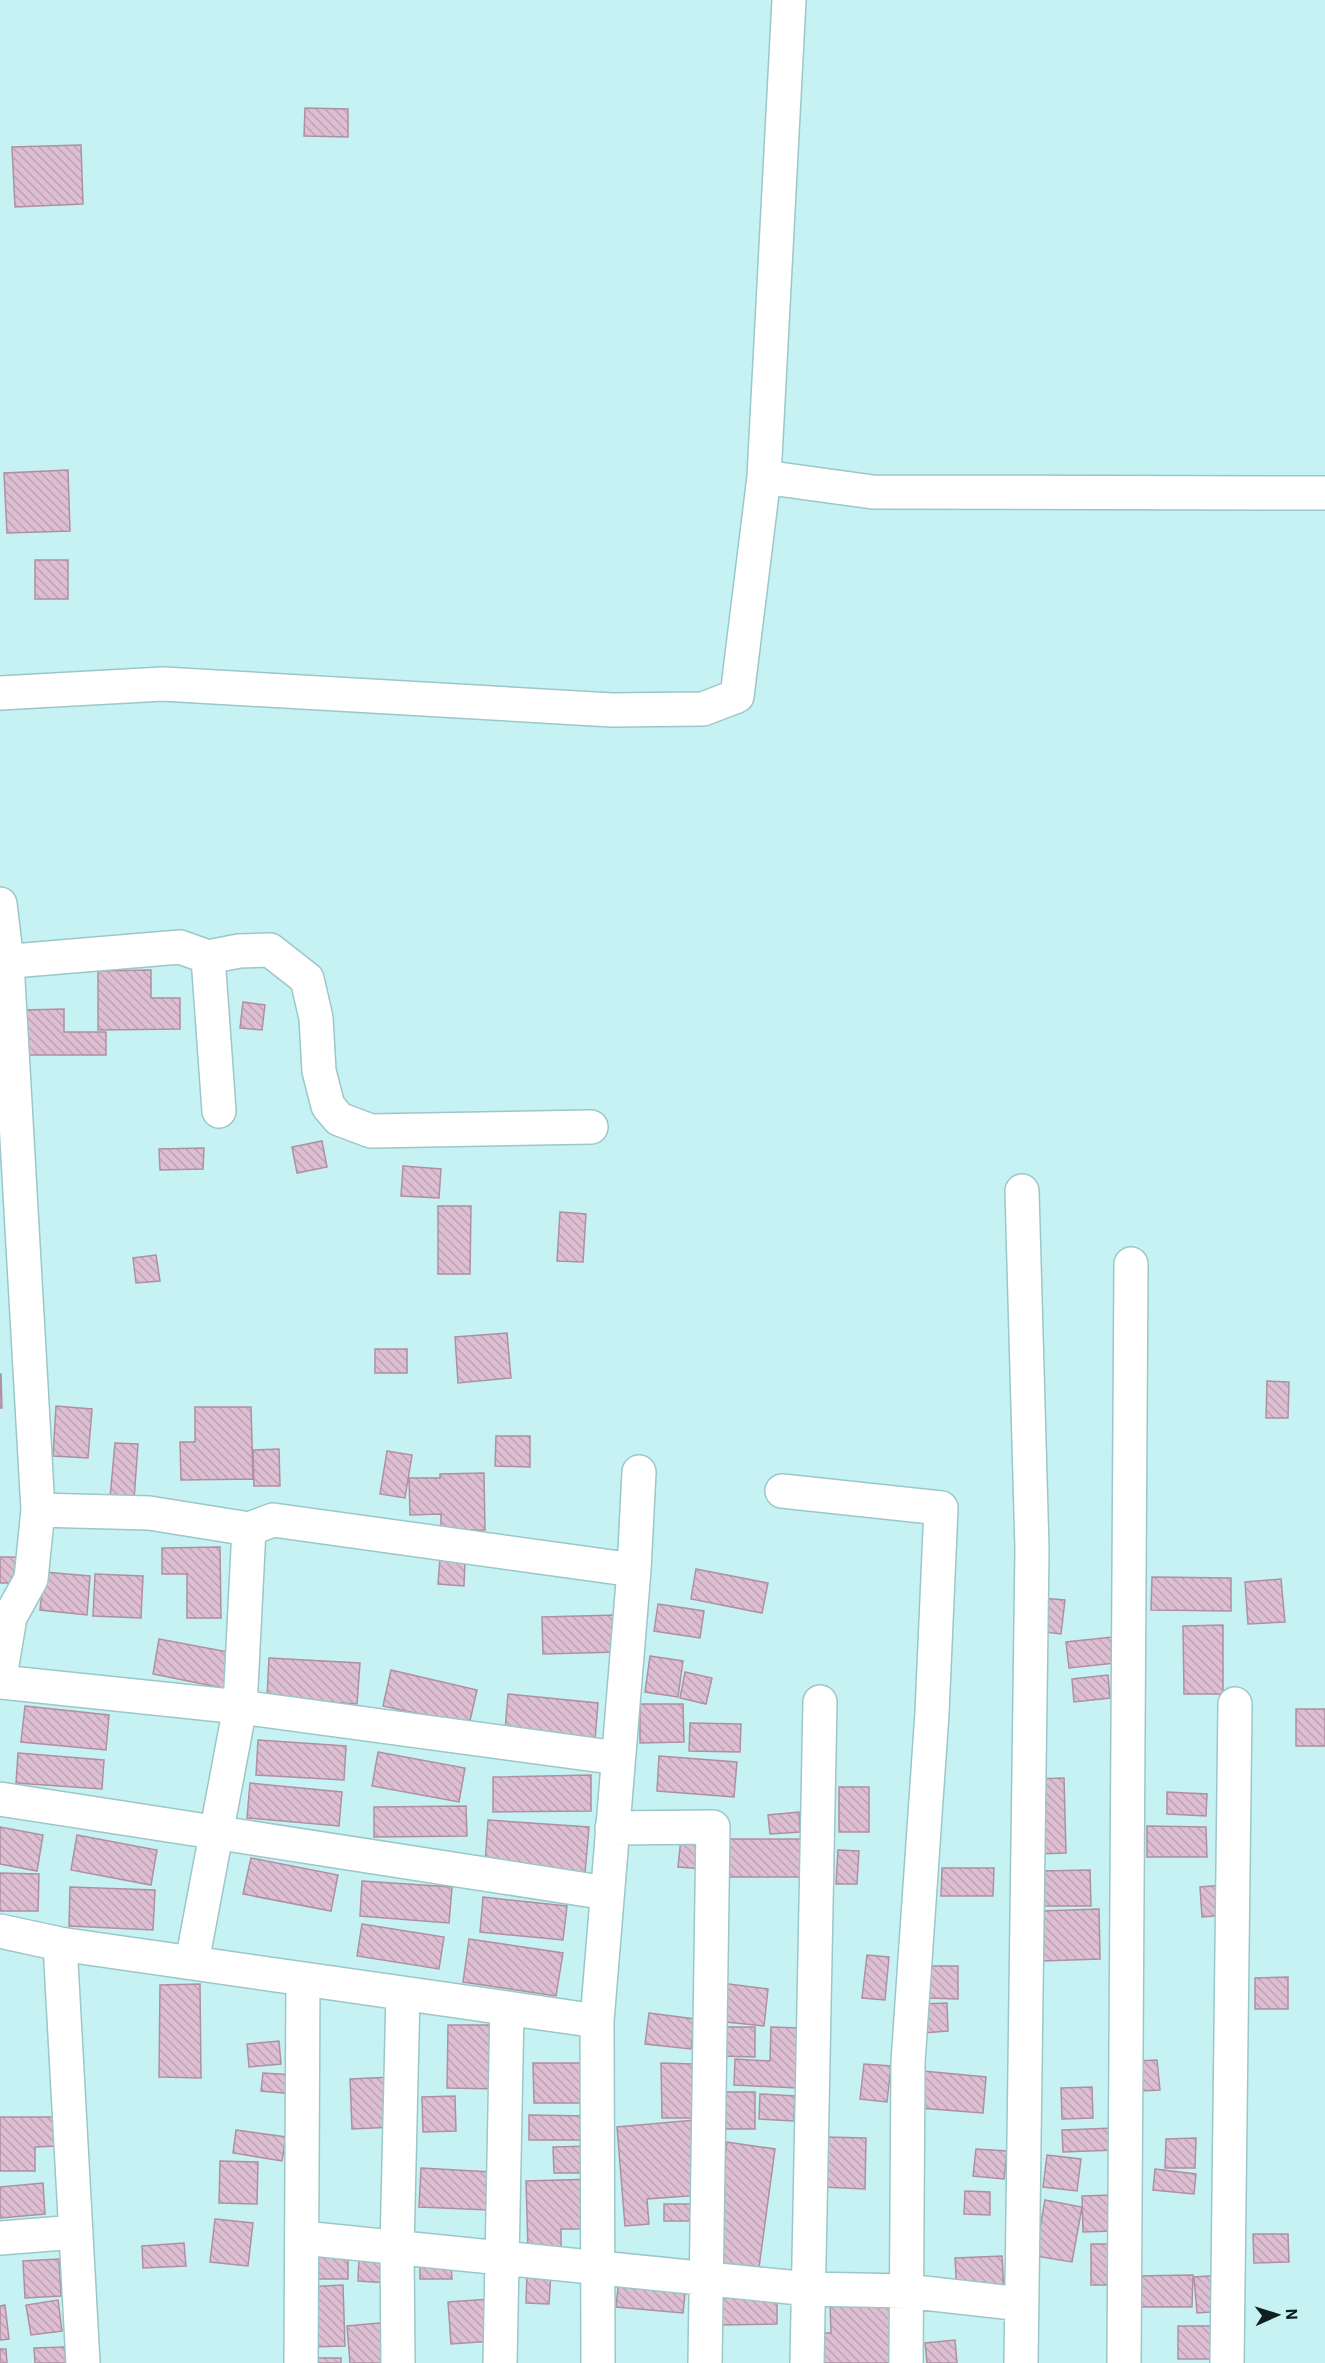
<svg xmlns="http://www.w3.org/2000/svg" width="1325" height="2363" viewBox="0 0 1325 2363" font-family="'IBM Plex Sans',sans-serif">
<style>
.building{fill:url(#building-back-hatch);stroke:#ae90a3;stroke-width:1.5}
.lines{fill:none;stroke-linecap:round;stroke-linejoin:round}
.street-casing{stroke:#9cc7c8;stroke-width:36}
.street{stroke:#fff;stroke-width:33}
</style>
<defs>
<pattern id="building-back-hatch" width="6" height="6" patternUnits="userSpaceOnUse" patternTransform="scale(1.5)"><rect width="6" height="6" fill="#debed2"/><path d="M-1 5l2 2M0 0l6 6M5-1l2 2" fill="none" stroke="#bda3b4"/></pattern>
</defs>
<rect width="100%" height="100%" fill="#c7f2f3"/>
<!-- building -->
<path class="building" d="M305,108l43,1v28l-44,-1z
M81,145l2,59 -68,3 -3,-60z
M68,470l2,61 -63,2 -3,-60z
M35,560h33v39h-33z
M151,970v28h29v31l-82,1v-59z
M243,1002l22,3 -3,25 -22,-2z
M64,1009v23h42v23h-84v-45z
M322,1141l5,26 -30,6 -5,-26z
M204,1148l-1,21 -43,1 -1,-21z
M403,1166l38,3 -2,29 -38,-2z
M438,1206h33l-1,68h-32z
M560,1212l26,2 -3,48 -26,-1z
M156,1255l4,26 -24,2 -3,-25z
M507,1333l4,45 -53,5 -3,-46z
M375,1349h32v24h-32z
M0,1374h1l1,34h-2z
M1267,1381l22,1 -1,36h-22z
M56,1406l36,3 -4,49 -35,-2z
M195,1407h56l2,72 -72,1 -1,-38h15z
M496,1436h34v31l-35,-1z
M115,1443l23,1 -4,56 -24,-2z
M279,1449l1,37h-26l-1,-36z
M387,1451l25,4 -7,43 -25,-4z
M484,1473l1,57h-44v-16l-31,1 -1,-37h31v-4z
M220,1547l1,71h-34v-44h-25v-26z
M0,1557h16v26h-16z
M440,1558l25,2 -1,26 -26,-2z
M696,1569l72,14 -6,30 -71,-14z
M44,1572l46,4 -3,39 -47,-5z
M95,1574l48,2 -2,42 -48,-2z
M1152,1577l79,1v33l-80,-1z
M1281,1579l4,43 -37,2 -3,-42z
M1041,1598l24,2 -4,34 -23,-3z
M658,1604l46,7 -4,27 -46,-7z
M617,1615l1,37 -75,2 -1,-37z
M1223,1625v69h-39l-1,-68z
M1112,1637l3,26 -46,5 -3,-26z
M159,1639l80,15 -6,36 -80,-16z
M650,1656l33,5 -5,36 -33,-5z
M269,1658l91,5 -3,41 -90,-6z
M391,1670l86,20 -8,35 -86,-19z
M685,1672l27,6 -6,26 -26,-6z
M1108,1675l2,23 -36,4 -2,-23z
M508,1694l90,9 -3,37 -90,-9z
M640,1704h43l1,38 -44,1z
M25,1706l84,9 -3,35 -85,-8z
M1296,1709h29v37h-29z
M690,1723l51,1 -1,28 -51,-1z
M258,1740l88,6 -2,34 -88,-5z
M378,1752l87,16 -6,34 -87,-16z
M18,1753l86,7 -2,29 -86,-6z
M659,1756l78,6 -3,35 -77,-6z
M591,1775v36l-98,1v-35z
M1064,1778l2,75 -32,1 -1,-75z
M250,1783l92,9 -3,34 -92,-8z
M839,1787h30v45h-30z
M1167,1792l40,2 -1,22 -39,-2z
M466,1806l1,30 -93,1v-30z
M799,1812l1,20 -30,2 -2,-19z
M488,1820l101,7 -4,46 -100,-8z
M1147,1826l59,1 1,30h-60z
M0,1827l43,8 -6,36 -37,-7z
M77,1835l80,15 -6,35 -80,-15z
M681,1838l28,3 -4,28 -27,-2z
M725,1839h77v38h-76z
M838,1850l21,1 -2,33h-21z
M251,1858l87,17 -7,36 -88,-17z
M942,1868h52l-1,28h-52z
M1090,1870l1,36h-51v-35z
M0,1873l39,1 -1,37h-38z
M362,1881l90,6 -3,36 -89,-7z
M1223,1885l2,30 -23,2 -2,-30z
M70,1887l85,3 -2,40 -84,-4z
M483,1897l84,9 -4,34 -83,-8z
M1099,1909l1,50 -58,2 -1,-50z
M362,1924l82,13 -5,32 -82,-13z
M469,1939l94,14 -7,43 -93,-14z
M867,1955l22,2 -4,43 -23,-2z
M925,1966h33v33l-33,-1z
M1288,1977v32h-33v-31z
M721,1983l47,6 -4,37 -47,-5z
M200,1984l1,94 -42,-1 1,-92z
M947,2003l1,28 -25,2 -2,-29z
M649,2013l46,6 -4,30 -46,-5z
M448,2025h52v64l-53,-1z
M719,2027h36v30l-36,-1z
M771,2027l28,1 -3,60 -62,-3 1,-26 35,2z
M279,2041l2,23 -32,3 -2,-23z
M1157,2060l3,30 -20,1 -3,-30z
M533,2063h54v40h-53z
M661,2063l33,1v54h-32z
M864,2064l27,2 -4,36 -27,-3z
M923,2071l63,6 -3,36 -64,-5z
M263,2073l31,2 -1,19 -32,-3z
M393,2077l2,50 -43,2 -2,-50z
M1092,2087l1,31 -31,1 -1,-31z
M714,2092h41v37h-41z
M760,2094l35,2 -1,25 -35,-2z
M455,2096l1,35 -33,1 -1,-35z
M529,2115l61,1v24h-61z
M0,2117h56v29l-21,1v24h-35z
M695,2120l6,75 -54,4 2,25 -24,2 -8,-99z
M1114,2128l1,22 -52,2 -1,-22z
M236,2130l50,7 -4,24 -49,-8z
M824,2137l42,1 -1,51 -42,-2z
M1196,2138l-1,30h-30l1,-29z
M727,2142l48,7 -17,126 -44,-6 5,-71z
M593,2146l1,27h-40l-1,-26z
M976,2149l31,2 -3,28 -31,-3z
M1047,2155l34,4 -4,32 -34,-4z
M220,2161l38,1 -1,42 -38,-1z
M421,2168l70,4 -2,38 -70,-3z
M1155,2169l41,5 -2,20 -41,-4z
M596,2179l2,50h-37v19l-33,2 -2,-69z
M43,2183l2,31 -45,4v-31z
M965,2191l25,1v23l-26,-1z
M1112,2195l1,36 -30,1 -1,-36z
M1045,2200l37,7 -10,55 -37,-6z
M664,2204h29v17h-29z
M215,2219l38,4 -5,43 -38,-4z
M1253,2234h35l1,28 -35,1z
M184,2243l2,23 -43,2 -1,-22z
M1091,2244h26v41h-26z
M308,2247h40v32h-40z
M359,2256l32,2 -2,25 -31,-2z
M1002,2256l2,36 -47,3 -2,-37z
M59,2259l2,37 -36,2 -2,-37z
M420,2264h31l1,15h-32z
M527,2271l24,1 -2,32 -23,-1z
M1193,2275l-1,32h-57v-31z
M1223,2275l3,36 -29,2 -3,-36z
M619,2278l67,6 -3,29 -67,-6z
M343,2285l2,61 -36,1 -3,-60z
M777,2287v37l-62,1 -1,-37z
M490,2299l3,42 -42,3 -3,-42z
M58,2300l4,31 -31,4 -5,-30z
M895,2301l2,62h-80l-1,-30h15l-1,-30z
M5,2305l4,34 -9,1v-34z
M390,2322l3,41h-43l-3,-37z
M1178,2326h34v33h-34z
M955,2340l2,23h-30l-2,-20z
M65,2347l1,16h-31l-1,-15z
M0,2349h6l1,14h-7z
M307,2358h34v5h-34z"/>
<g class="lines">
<defs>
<path id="street" d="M764,477l109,15 452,1
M0,693l163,-9 449,26 91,-1 34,-13 27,-219 25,-477
M0,904l7,58 31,548 -7,69 -21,38 -10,60
M208,957l11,154
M0,962l180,-15 28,10 31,-6 31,-1 37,29 9,39 3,53 9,35 11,13 32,12 220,-4
M782,1491l159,17 -9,205 -24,349 -2,301
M38,1510l111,3 100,16 24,-9 361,50
M0,1682l240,25 378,51
M0,1799l607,94
M612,1828l101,-1 -8,536
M0,1931l60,13 537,77
M60,1944l23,419
M192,1962l48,-255 9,-178
M0,2238l76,-6
M303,2238l506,51 97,2 115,13
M301,2363l2,-384
M398,2363l-1,-115 6,-255
M500,2363l7,-355
M598,2363l-1,-342 37,-451 5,-98
M807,2363l13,-661
M1021,2363l11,-814 -10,-358
M1124,2363l7,-1099
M1227,2363l8,-659"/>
</defs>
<!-- street casing -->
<use href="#street" class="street-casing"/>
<!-- street -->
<use href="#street" class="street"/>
</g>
<!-- north arrow -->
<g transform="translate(1277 2315) rotate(87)" stroke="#c7f2f3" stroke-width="4.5" paint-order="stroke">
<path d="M0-4.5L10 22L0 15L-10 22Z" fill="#0f1f20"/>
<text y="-9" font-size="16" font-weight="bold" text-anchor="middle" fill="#0f1f20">N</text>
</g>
</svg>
